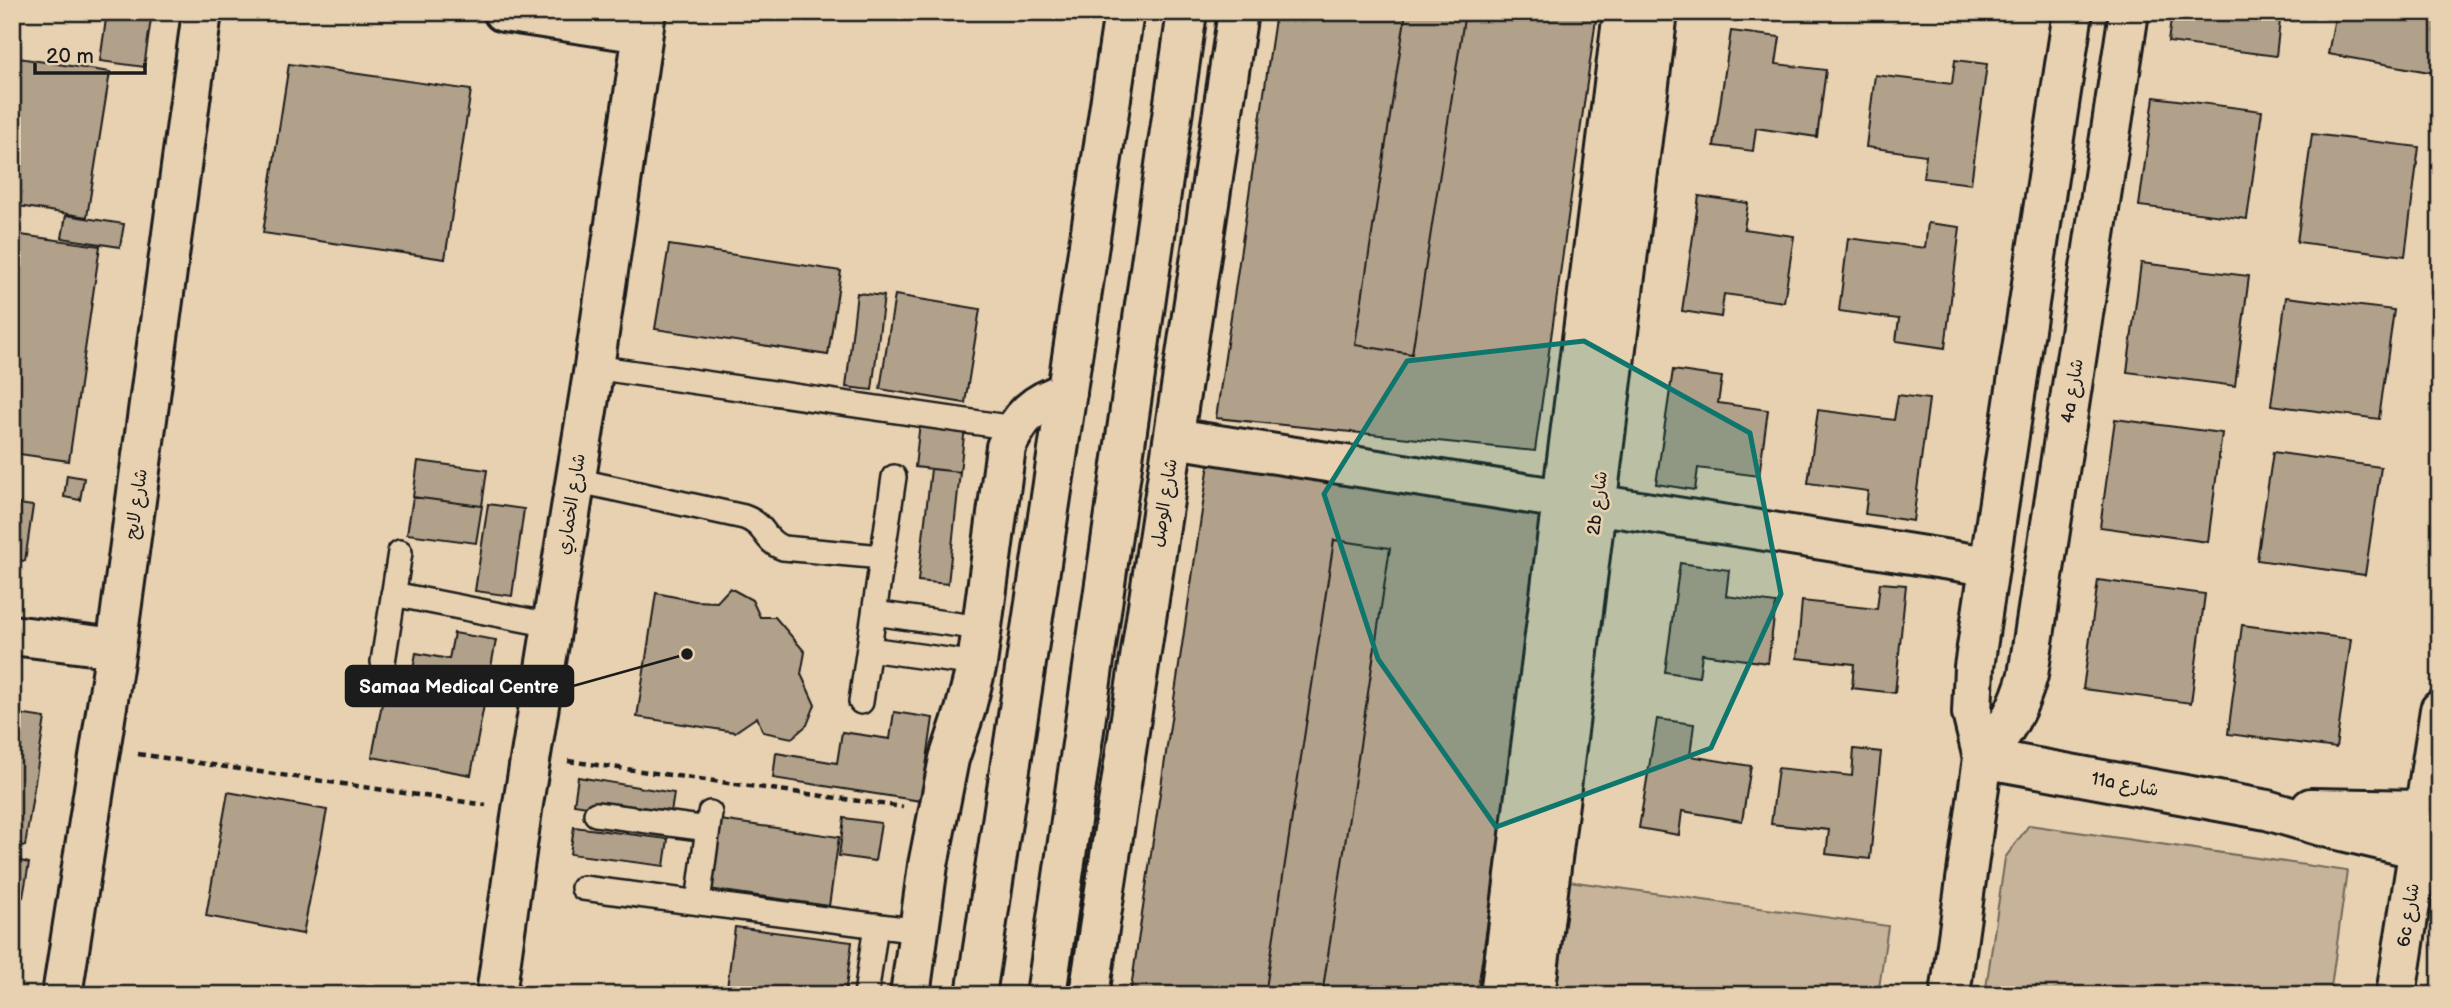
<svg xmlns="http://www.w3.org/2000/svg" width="2452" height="1007" viewBox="0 0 2452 1007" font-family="'Balsamiq Sans','Playpen Sans Arabic',sans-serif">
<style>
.green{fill:#c6b399;stroke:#71685a;stroke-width:2}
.building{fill:#b1a18a;stroke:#1c1c1c;stroke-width:2}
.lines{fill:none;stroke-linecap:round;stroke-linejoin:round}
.lane-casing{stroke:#1c1c1c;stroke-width:28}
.street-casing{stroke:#1c1c1c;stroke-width:44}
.primary-casing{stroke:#1c1c1c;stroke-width:44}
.path{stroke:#1c1c1c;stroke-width:4.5;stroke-dasharray:7 5;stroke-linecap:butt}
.lane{stroke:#e7d1b1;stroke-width:23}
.street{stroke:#e7d1b1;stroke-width:38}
.primary{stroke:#e7d1b1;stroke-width:38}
.marked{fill:#0f766e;fill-opacity:0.2;stroke:#0f766e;stroke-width:5;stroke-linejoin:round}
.labels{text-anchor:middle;stroke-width:5;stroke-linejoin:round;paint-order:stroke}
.street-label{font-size:18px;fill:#1c1c1c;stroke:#e7d1b1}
.leader{fill:none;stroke:#1c1c1c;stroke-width:2.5}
.callout-dot{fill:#1c1c1c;stroke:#e7d1b1;stroke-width:2.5}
.callout{fill:#1c1c1c;stroke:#1c1c1c;stroke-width:2.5}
.callout-label{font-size:19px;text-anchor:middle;font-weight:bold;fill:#fff}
</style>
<rect width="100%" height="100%" fill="#e7d1b1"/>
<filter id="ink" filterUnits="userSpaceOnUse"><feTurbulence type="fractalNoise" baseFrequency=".0143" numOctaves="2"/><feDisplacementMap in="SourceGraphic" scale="14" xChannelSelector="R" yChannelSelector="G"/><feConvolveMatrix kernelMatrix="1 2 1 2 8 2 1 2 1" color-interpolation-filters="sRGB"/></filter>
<g filter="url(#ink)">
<!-- green -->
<path class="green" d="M2029,825l318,46 -17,124h-345l20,-137z
M1562,880l326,46 -10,69h-333z"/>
<!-- building -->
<path class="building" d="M107,12h45l-8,55 -44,-6z
M1276,12h130l-51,333 57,9 53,-342h132l-62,439 -319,-33z
M1406,12h59l-53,342 -57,-9z
M2172,12h109l-5,44 -108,-14z
M2336,12h104v36l-5,25 -107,-19z
M1731,31l49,6 -4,27 50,6 -9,67 -61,-9 -3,23 -39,-5z
M12,57l98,15 -23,145 -75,-12z
M1955,60l32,4 -16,120 -48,-6 3,-23 -60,-8 9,-72 77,9z
M289,64l182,26 -26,169 -182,-26z
M2154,97l108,14 -15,108 -108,-13z
M2312,134l107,13 -14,109 -108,-14z
M1699,196l49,7 -4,26 50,7 -10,66 -60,-8 -3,23 -39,-6z
M66,215l58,9 -4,23 -58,-9z
M1928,223l32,4 -15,121 -49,-7 3,-22 -60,-8 9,-73 77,10z
M14,234l86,12 -31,215 -57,-8z
M669,245l172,26 -13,84 -173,-26z
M2141,263l108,13 -14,110 -108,-14z
M857,293l27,3 -12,94 -26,-3z
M895,295l85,14 -15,94 -85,-14z
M2286,297l108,13 -15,109 -108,-14z
M1673,370l49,7 -4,26 50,7 -9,66 -61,-8 -3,22 -39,-6z
M1898,395l31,4 -16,122 -48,-7 3,-23 -60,-8 10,-73 76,10z
M2115,419l107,14 -14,109 -108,-15z
M920,422l45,5 -5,45 -45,-5z
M2273,452l108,15 -16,108 -108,-15z
M1210,457l339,48 -72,490h-155l68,-447 -56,-8 -69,455h-135z
M418,461l69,9 -5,36 -69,-9z
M931,469l29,3 -12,112 -30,-3z
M67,475l17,3 -4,22 -16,-3z
M413,497l69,9 -6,37 -69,-9z
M12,503l21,3 -8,55 -13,-2z
M488,504l36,5 -12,87 -37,-5z
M1334,540l56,8 -68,447h-57z
M1680,563l49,7 -3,26 50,7 -8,60 -66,-9 -3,23 -34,-5z
M2098,580l107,14 -14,109 -108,-14z
M1880,583l26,2 -11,108 -43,-5 2,-24 -57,-6 5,-57 75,8z
M730,588l22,12 8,17h15l30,35 -4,22 14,31 -8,20 -15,13 -29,-6 -6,-15 -22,15 -98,-15 19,-124 39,8 22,1z
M2242,625l109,14 -15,109 -108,-14z
M454,633l42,7 -25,135 -99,-18 12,-64 24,4 8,-44 33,6z
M894,712l39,6 -12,83 -148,-23 3,-25 61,10 5,-31 48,7z
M12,713l33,5 -20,128 -13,-2z
M1657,719l37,5 -4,32 61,10 -9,55 -60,-10 -3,24 -40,-7z
M1854,749l27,3 -11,107 -44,-5 3,-24 -58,-6 7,-56 74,8z
M578,777l96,16 -4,26 -96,-15z
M228,792l99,18 -24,124 -97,-18z
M844,818l37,5 -6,38 -36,-5z
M720,820l119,17 -10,69 -120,-17z
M574,827l94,12 -4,27 -94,-12z
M12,859l17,4 -6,34 -11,-2z
M735,927l117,15 -7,53h-119z"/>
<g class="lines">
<defs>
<path id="lane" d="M594,367l420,61
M575,480l169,37c23,8 19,24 39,31l99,9
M393,594l158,31
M874,613l107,15
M869,649l108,15
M383,662l17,-110
M861,702l33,-225
M596,814l112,15
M583,888l336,43
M698,902l12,-89
M866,995l10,-70"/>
<path id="street" d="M503,12l139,21
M1174,438l814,128
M12,635l104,13
M1983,758c22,-26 36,-50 45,-83l101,-663
M1983,758l284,52 54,16 98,23
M2311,808l113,2
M62,995l54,-347 86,-636
M496,995l26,-185 72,-443 52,-355
M910,995l18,-130 21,-106 16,-48 12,-47 29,-217c14,-31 28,-45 61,-55
M1089,995l149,-983
M1500,995l123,-983
M1535,995l123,-983
M1950,995l33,-237 -11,-45 2,-46 99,-655
M2396,995l44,-285"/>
<path id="primary" d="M976,995l148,-983
M1046,995l141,-983"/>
</defs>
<!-- lane casing -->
<use href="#lane" class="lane-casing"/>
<!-- street casing -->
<use href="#street" class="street-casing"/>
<!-- primary casing -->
<use href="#primary" class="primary-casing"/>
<!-- path -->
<path class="path" d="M138,754l348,51
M568,761l335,46"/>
<!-- lane -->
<use href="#lane" class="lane"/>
<!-- street -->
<use href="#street" class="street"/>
<!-- primary -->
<use href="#primary" class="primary"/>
</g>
</g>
<!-- marked area -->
<path class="marked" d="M1584,341l166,92 31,161 -70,154 -215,79 -118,-168 -54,-165 83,-133z"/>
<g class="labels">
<!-- street labels -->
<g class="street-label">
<text transform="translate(2072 391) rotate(-81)" y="6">4a شارع</text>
<text transform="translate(1164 503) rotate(-81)" y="6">شارع الوصل</text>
<text transform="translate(1597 503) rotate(-83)" y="6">2b شارع</text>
<text transform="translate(136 504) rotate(-82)" y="6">شارع لايح</text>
<text transform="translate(571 504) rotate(-81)" y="6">شارع الخماري</text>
<text transform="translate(2125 784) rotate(10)" y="6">11a شارع</text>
<text transform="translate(2408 915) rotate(-81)" y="6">6c شارع</text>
</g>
</g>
<!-- callouts -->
<path class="leader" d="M687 654L573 686"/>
<circle class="callout-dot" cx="687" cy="654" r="7"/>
<rect class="callout" x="346" y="666" width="227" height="40" rx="7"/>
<g class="callout-label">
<text x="459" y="693">Samaa Medical Centre</text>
</g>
<!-- margin -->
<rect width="2452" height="1007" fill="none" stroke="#e7d1b1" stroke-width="42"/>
<rect x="21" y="21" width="2410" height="965" fill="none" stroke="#1c1c1c" stroke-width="2.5" filter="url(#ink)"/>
<!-- scale -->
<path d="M35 63v10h110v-10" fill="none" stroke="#1c1c1c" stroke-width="3.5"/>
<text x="46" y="63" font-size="21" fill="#1c1c1c" stroke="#e7d1b1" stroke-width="5" paint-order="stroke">20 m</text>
</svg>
